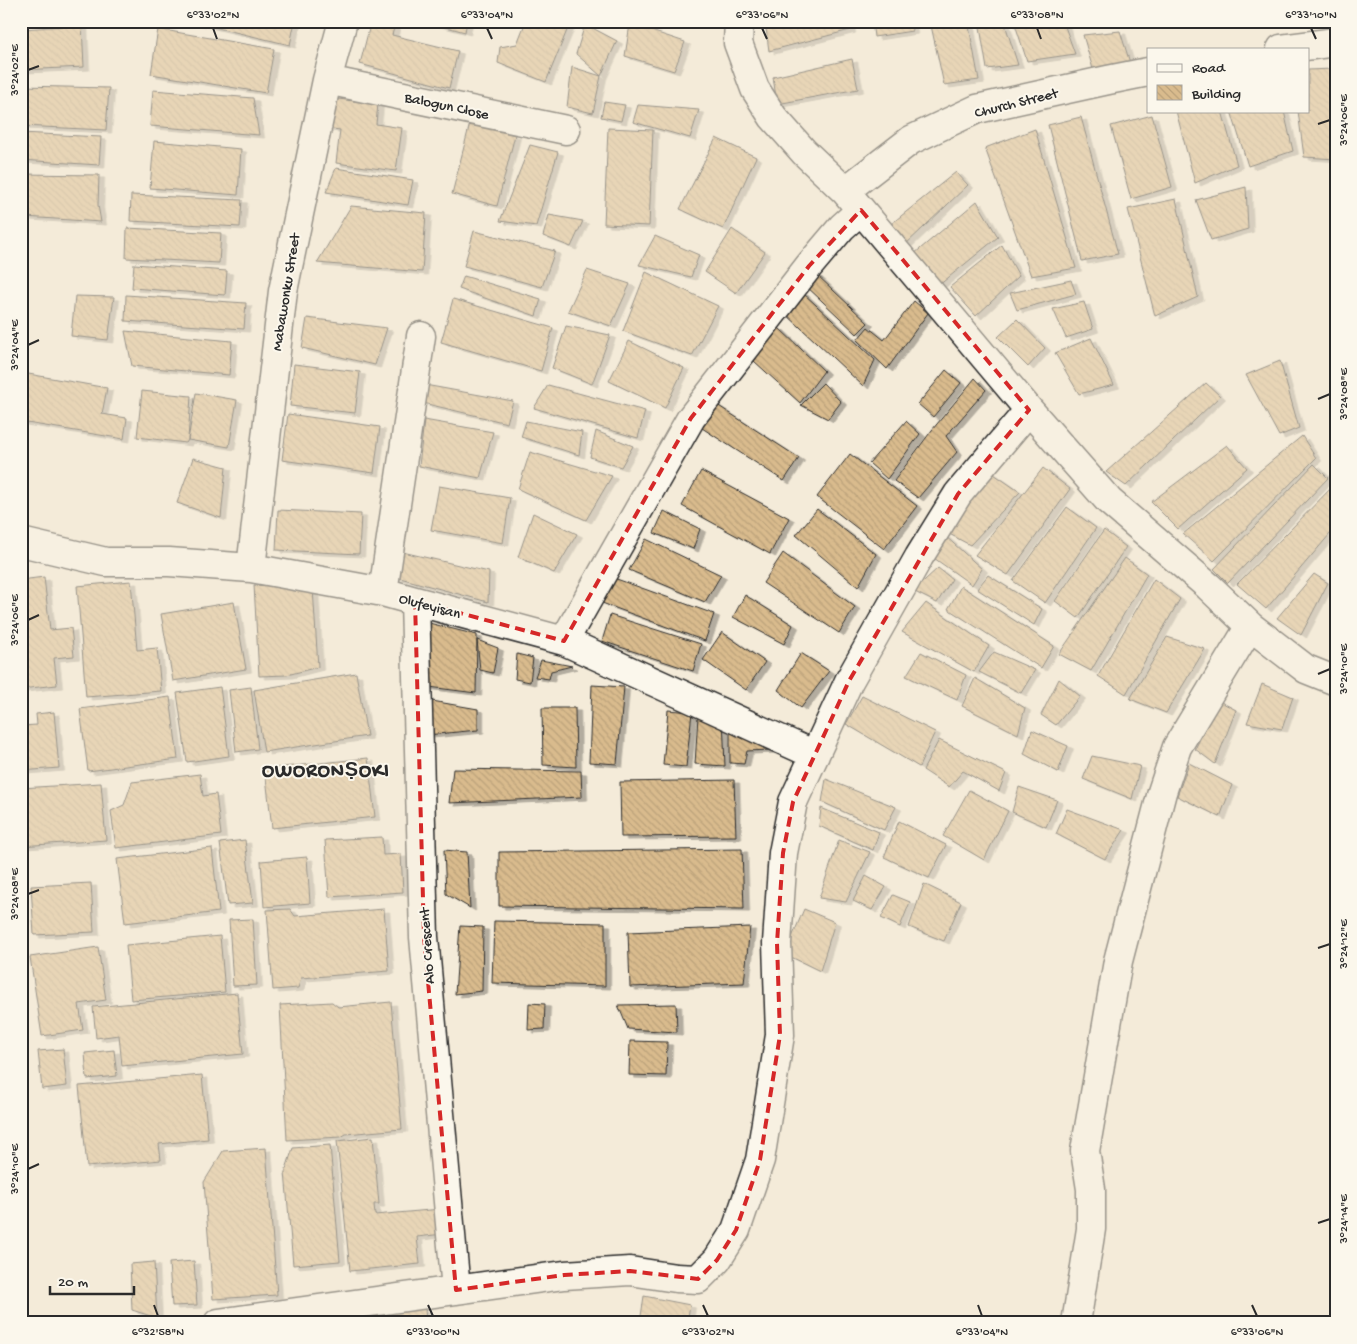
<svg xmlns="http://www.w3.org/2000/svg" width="1357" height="1344" viewBox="0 0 1357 1344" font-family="'Gochi Hand',sans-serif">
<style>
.building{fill:url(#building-back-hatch);stroke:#2b2b2b;filter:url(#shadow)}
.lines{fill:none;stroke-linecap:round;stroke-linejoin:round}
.street-casing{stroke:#2b2b2b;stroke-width:31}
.street{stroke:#fbf7ec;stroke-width:28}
.marked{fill:none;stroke:#d62828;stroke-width:4;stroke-dasharray:10 6;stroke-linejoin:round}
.ticks{fill:none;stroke:#2b2b2b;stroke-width:2}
.labels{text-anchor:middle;stroke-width:4;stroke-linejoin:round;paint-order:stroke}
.street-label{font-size:15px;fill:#2b2b2b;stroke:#fbf7ec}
.district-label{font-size:20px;font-weight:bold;letter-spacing:1px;fill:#2b2b2b;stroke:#fbf7ec}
.neatline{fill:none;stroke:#2b2b2b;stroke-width:2}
.ticks-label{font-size:12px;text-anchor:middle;fill:#2b2b2b}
</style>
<defs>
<pattern id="building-back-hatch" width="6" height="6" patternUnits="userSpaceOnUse" patternTransform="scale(1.25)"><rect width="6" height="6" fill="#d9bb8d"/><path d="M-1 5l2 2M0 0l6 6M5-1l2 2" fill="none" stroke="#baa17a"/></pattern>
<filter id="shadow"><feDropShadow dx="5.5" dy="3" stdDeviation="0" flood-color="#0004"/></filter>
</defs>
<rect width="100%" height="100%" fill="#f4ebd9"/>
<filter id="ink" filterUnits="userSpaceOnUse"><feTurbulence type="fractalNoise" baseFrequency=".02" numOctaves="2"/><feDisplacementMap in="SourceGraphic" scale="10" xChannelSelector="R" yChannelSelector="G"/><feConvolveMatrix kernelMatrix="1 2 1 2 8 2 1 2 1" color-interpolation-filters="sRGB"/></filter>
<g filter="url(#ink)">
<!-- building -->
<path class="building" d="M21,21h45v2l-45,-1z
M188,21h107l-5,24z
M371,21h25l-4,14 66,16 -9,37 -89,-24z
M424,21h43l-2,11z
M526,21h39l5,2 -24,59 -48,-19 2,-16 17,-3z
M765,21h84l1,9 -81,21z
M872,21h39l1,10 -38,6z
M930,21h38l11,59 -35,5z
M979,21h25l14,44 -31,4z
M1014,21h49l12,33 -48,7z
M585,24l32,17 -16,35 -25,-22z
M630,24l55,18 -11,29 -49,-15z
M82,25l2,42 -63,3v-41z
M158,29l116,20 -8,44 -115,-19z
M1120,31l11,35 -36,10 -12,-41z
M852,59l6,30 -81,15 -4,-27z
M572,67l29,9 -8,37 -26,-6z
M1333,69l3,35v55l-32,-2 -6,-46h10v-41z
M21,86l88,2 -3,42 -85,-4z
M153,90l100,8 6,37 -109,-9z
M330,98l48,6 -2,20 26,4 -6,43 -60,-8 4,-33 -14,-2z
M604,102l21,3 -4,16 -20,-4z
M638,105l61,5 -9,28 -57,-16z
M1176,111h46l15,54 -42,18z
M1231,111h53l9,40 -45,15z
M1152,115l20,72 -41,12 -20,-73z
M1081,117l37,137 -36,7 -34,-136z
M470,123l45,12 -18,71 -45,-12z
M608,128l45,2 -4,96 -45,-2z
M1035,129l41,139 -45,8 -46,-128z
M21,133l80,4 -2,28 -78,-5z
M716,138l40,19 -33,72 -43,-20z
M154,141l87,8 -3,46 -88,-7z
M530,145l28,7 -22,74 -36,-5z
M336,168l77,12 -5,25 -82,-13z
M956,172l12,13 -65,62 -17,-19z
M21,174l78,1 -1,30 3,17 -76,-5 -4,-15z
M1246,187l2,42 -37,11 -15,-40z
M1336,190v29l-5,-1z
M131,195l111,5 -2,27 -110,-6z
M1176,199l22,98 -43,19 -27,-107z
M977,201l21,36 -60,49 -24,-32z
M351,206l75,7 -4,59 -105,-9z
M549,215l34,6 -12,26 -28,-11z
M127,228l94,5 -2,30 -93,-5z
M732,229l33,23 -29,41 -31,-21z
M474,231l81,20 -13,36 -78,-21z
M655,236l44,19 -8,22 -52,-12z
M1002,245l17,31 -43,40 -26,-29z
M134,264l93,7 -2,24 -93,-7z
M587,270l43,14 -19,42 -43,-15z
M646,272l72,34 -26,50 -69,-25z
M816,274l52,49 -11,11 -52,-49z
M464,276l77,23 -5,17 -77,-27z
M1071,280l5,14 -59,16 -7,-17z
M802,292l73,68 -12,26 -78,-73z
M126,295l120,8 -2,26 -119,-8z
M75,296l39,1 -6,43 -37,-4z
M453,299l100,29 -12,43 -100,-29z
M914,301l14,12 -41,56 -30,-29 11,-13 16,13z
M1084,302l9,27 -27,9 -13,-29z
M307,318l80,10 -12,37 -73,-17z
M1017,319l28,29 -17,19 -30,-30z
M566,326l44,9 -18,49 -40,-16z
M778,327l46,44 -24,32 -46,-42z
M125,331l107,10 -3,34 -97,-9z
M1091,338l23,47 -35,9 -24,-41z
M629,341l55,27 -19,40 -56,-27z
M1280,361l19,67 -20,8 -33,-61z
M294,364l66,8 -5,41 -65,-7z
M946,370l15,13 -28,34 -15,-13z
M23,373l84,15 -5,26 25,4 -3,21 -103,-17v-38z
M975,378l11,12 -40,46 11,16 -39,46 -24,-17 38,-51z
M823,383l18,19 -13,17 -27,-14z
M1206,383l14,13 -94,90 -20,-14z
M425,385l88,16 -6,22 -84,-20z
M548,385l97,26 -7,27 -104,-30z
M142,391l49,5 -3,44 -2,3 -49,-6z
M196,393l41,7 -8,47 -41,-7z
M711,401l88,57 -15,23 -82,-53z
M288,414l92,13 -6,46 -92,-13z
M424,420l69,12 -13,46 -61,-12z
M526,421l56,11 -3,23 -58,-18z
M906,421l14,13 -33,45 -18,-16z
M596,431l37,15 -12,21 -31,-10z
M1302,436l14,22 -102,103 -31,-27z
M1227,445l20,23 -69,61 -27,-27z
M530,452l82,24 -26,44 -68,-31z
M850,454l67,52 -33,43 -67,-52z
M193,458l33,9 -5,51 -44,-15z
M1314,464l14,14 -100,105 -14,-14z
M1043,468l27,21 -62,86 -33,-20z
M988,470l32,22 -50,53 -30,-16z
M701,471l88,47 -19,36 -88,-48z
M1336,483v44l-70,82 -29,-25z
M439,486l71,12 -7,45 -72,-13z
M1067,507l29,21 -51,75 -32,-22z
M817,509l59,45 -18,33 -62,-52z
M278,510l83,4 -2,40 -83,-4z
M664,511l36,18 -7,20 -39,-16z
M533,513l44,21 -23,39 -36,-16z
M1104,530l22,17 -48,71 -23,-17z
M944,535l38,34 -10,16 -41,-29z
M646,539l75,36 -16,27 -76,-32z
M398,551l91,21 -1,30 -99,-27z
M783,553l72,54 -16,26 -76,-50z
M1125,558l22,16 -56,97 -32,-17z
M938,568l14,11 -15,24 -24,-12z
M1314,574l14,9 -27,52 -24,-17z
M988,575l54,34 -8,16 -57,-36z
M44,577l6,53 21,-2 3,28 -20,2 3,27 -36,4v-109z
M611,577l103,37 -9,27 -103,-38z
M1154,579l26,20 -54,95 -28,-18z
M131,581l6,69 20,-2 4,43 -75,6 -9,-111z
M254,585l59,3 5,79 -31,8 -28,1z
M961,586l93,60 -13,22 -93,-59z
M745,595l48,30 -9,19 -51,-27z
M234,602l12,67 -73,12 -12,-67z
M926,603l63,43 -15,26 -72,-40z
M610,615l91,29 -8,27 -91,-30z
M421,621l56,14 -1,58 -55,-7z
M722,632l43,30 -19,28 -43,-30z
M1167,637l38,12 -39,64 -36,-14z
M477,640l21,8 -5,25 -13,-3z
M921,652l45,23 -9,25 -51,-24z
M994,652l41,18 -14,23 -42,-21z
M801,653l28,18 -28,37 -23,-18z
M517,654l16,4 -3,24 -15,-3z
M541,660l31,6 -21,5 -2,8 -14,-2z
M356,673l11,63 -103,16 -10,-62z
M975,678l50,30 -7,26 -56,-28z
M1059,679l21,17 -24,29 -15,-10z
M1262,684l31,13 -11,32 -35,-6z
M592,685l32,2 -7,77 -28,-2z
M220,687l9,69 -42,6 -10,-69z
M251,687l7,62 -22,3 -7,-62z
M862,696l73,36 -16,35 -73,-43z
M170,697l8,62 -90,12 -8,-62z
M432,701l46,8v21l-51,5z
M1219,701l17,9 -21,54 -20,-15z
M542,708h33l1,59 -33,-2z
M668,710l24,2 -6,55 -23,-2z
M1336,710v44l-4,-1z
M54,712l5,56 -38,3v-45l16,-1 -1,-11z
M698,716l25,1 2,49 -30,-2z
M730,728l36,10 4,12 -23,1 -3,13 -14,-1z
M1032,730l36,16 -10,26 -34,-18z
M939,740l67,33 -7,18 -36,-20 -14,16 -26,-17z
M1092,756l48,10 -8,33 -49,-20z
M368,758l7,59 -103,11 -7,-59z
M1189,763l43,22 -12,32 -43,-21z
M453,769l128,2 1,26 -133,6z
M200,774l3,22 13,-2 5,41 -105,13 -5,-37 13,-6 8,-23z
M826,779l70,28 -12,23 -62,-28z
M734,780l2,56 -115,1 -1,-55z
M101,783l5,57 -85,6v-58z
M1019,787l38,13 -11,27 -34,-15z
M969,790l39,21 -24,49 -41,-24z
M821,808l58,24 -6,18 -54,-24z
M1067,809l57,21 -19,29 -49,-25z
M899,821l47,24 -17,33 -45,-21z
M382,837l1,18 18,-1 2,38 -74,5 -4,-57z
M245,840l8,63 -25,2 -8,-62z
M839,840l31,12 -24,50 -27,-4z
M212,848l7,64 -94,11 -8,-64z
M742,849l2,60 -245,-3v-54z
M444,850l23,2 3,56 -24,-14z
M307,857l3,46 -46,4 -3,-46z
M866,876l20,11 -14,23 -19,-9z
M91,883l3,49 -60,3 -3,-49z
M924,884l37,18 -17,39 -35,-14z
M893,895l17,7 -10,25 -19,-9z
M290,909l5,7 89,-7 5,62 -88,7 -3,10 -25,2 -6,-80z
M804,909l31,13 -15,49 -35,-17z
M253,919l4,66 -24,1 -4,-66z
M494,921l111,2v63l-113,-3z
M460,926l23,1 -1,64 -27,3z
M750,927l-6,56 -114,4 -2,-55z
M220,936l5,56 -94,8 -5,-55z
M98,947l8,53 -27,4 4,26 -41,6 -12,-79z
M237,993l6,61 -121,12 -3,-31 -23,3 -3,-31z
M332,1002l6,5 53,-5 11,127 -56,5 -5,3 -54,3 -7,-135z
M529,1003l16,1 -1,25 -16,1z
M676,1004l1,28 -49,-3 -10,-24z
M630,1041l37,1 -1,34 -37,-1z
M63,1049l4,37 -25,3 -4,-38z
M114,1050l3,26 -30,3 -2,-26z
M202,1075l6,64 -49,5 2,16 -74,7 -8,-81z
M373,1137l6,67h-5l1,11 66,-6 2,25 -26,3 3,27 -70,7 -13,-130z
M330,1145l10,116 -47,4 -8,-93 8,-24z
M266,1148l11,147 -64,4 -9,-117 19,-31z
M194,1261l3,44 -25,1 -3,-43z
M154,1262l3,56 -25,-8 -2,-46z
M644,1296l46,9 -3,18h-47z
M425,1308l1,15h-56l-1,-9z"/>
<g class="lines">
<defs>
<path id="street" d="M739,21l-1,22 17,46 18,28 31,35 41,39 184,219 80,91 99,85 42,40 56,43 30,12
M1281,49l55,-7
M327,80l239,50
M845,191l66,-51 66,-31 131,-29 40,-8
M21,542l85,20h63l82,6 132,24 32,9 149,40 251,114
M251,568l32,-277 44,-211 16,-59
M383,592l38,-256
M415,601l9,336 32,353
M564,641l127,-223 118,-152 33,-39 19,-17
M218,1323l346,-48 66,-4 46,7 22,1 19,-19 19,-30 24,-70 20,-125 -3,-92 6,-90 10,-51 56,-121 70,-124 39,-63 71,-84
M1076,1323l15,-94v-40l-6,-38 33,-190 44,-169 15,-45 73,-121"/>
</defs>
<!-- street casing -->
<use href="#street" class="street-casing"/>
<!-- street -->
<use href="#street" class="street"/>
</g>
</g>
<!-- marked area -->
<path d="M0 0H1357V1344H0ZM861,210l168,200 -71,84 -109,187 -56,121 -10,51 -6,90 3,92 -20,125 -24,70 -19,30 -19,19 -68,-8 -66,4 -108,15 -32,-353 -9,-336 149,40 127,-223 118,-152z" fill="#f4ebd9" fill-opacity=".55" fill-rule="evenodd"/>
<path class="marked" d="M861,210l168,200 -71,84 -109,187 -56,121 -10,51 -6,90 3,92 -20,125 -24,70 -19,30 -19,19 -68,-8 -66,4 -108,15 -32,-353 -9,-336 149,40 127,-223 118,-152z"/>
<!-- ticks -->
<path class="ticks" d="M213,28l4,11M487,28l5,11M762,28l5,11M1037,28l4,11M1311,28l5,11M28,70l11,-4M1318,124l12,-4M28,345l11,-5M1318,399l12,-5M28,620l11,-5M1318,674l12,-5M28,894l11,-4M1318,948l12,-4M28,1169l11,-5M1318,1223l12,-4M154,1305l4,11M428,1305l5,11M703,1305l5,11M978,1305l4,11M1252,1305l5,11"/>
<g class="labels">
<!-- street labels -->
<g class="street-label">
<text transform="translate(1016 102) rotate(-14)" y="5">Church Street</text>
<text transform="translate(447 105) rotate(12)" y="5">Balogun Close</text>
<text transform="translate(285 292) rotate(-81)" y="5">Mabawonku Street</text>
<text transform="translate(430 605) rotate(15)" y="5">Olufeyisan</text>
<text transform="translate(426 946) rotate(-94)" y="5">Alo Crescent</text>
</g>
<!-- district labels -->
<g class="district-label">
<text x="326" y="776">OWORONṢOKI</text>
</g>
</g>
<!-- margin -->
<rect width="1357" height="1344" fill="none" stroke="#fbf7ec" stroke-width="55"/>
<!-- legend -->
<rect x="1147" y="48" width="162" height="65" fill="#fbf7ec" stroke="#a8a59f"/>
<rect x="1157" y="64" width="25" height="8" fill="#fbf7ec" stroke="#a8a59f"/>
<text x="1192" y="72" font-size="15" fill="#2b2b2b">Road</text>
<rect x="1157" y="85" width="25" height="15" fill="url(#building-back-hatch)" stroke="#a8a59f"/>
<text x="1192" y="98" font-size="15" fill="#2b2b2b">Building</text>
<!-- scale -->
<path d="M50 1286v8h84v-8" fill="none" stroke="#2b2b2b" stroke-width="2.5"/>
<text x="58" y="1286" font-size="15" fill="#2b2b2b" stroke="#fbf7ec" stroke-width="4" paint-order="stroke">20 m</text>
<rect x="28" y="28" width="1302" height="1288" class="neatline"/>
<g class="ticks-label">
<text x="213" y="18">6°33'02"N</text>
<text x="487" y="18">6°33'04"N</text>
<text x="762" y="18">6°33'06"N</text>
<text x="1037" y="18">6°33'08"N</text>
<text x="1311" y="18">6°33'10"N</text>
<text transform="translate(14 70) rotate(-90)" y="4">3°24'02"E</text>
<text transform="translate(1343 120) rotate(-90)" y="4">3°24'06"E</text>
<text transform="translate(14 345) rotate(-90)" y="4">3°24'04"E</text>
<text transform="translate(1343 394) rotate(-90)" y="4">3°24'08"E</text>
<text transform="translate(14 620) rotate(-90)" y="4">3°24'06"E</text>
<text transform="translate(1343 669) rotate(-90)" y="4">3°24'10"E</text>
<text transform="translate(14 894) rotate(-90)" y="4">3°24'08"E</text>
<text transform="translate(1343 944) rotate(-90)" y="4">3°24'12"E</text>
<text transform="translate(14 1169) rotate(-90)" y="4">3°24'10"E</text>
<text transform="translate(1343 1219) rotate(-90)" y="4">3°24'14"E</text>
<text x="158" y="1335">6°32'58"N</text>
<text x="433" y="1335">6°33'00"N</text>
<text x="708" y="1335">6°33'02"N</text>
<text x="982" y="1335">6°33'04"N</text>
<text x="1257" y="1335">6°33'06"N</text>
</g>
</svg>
